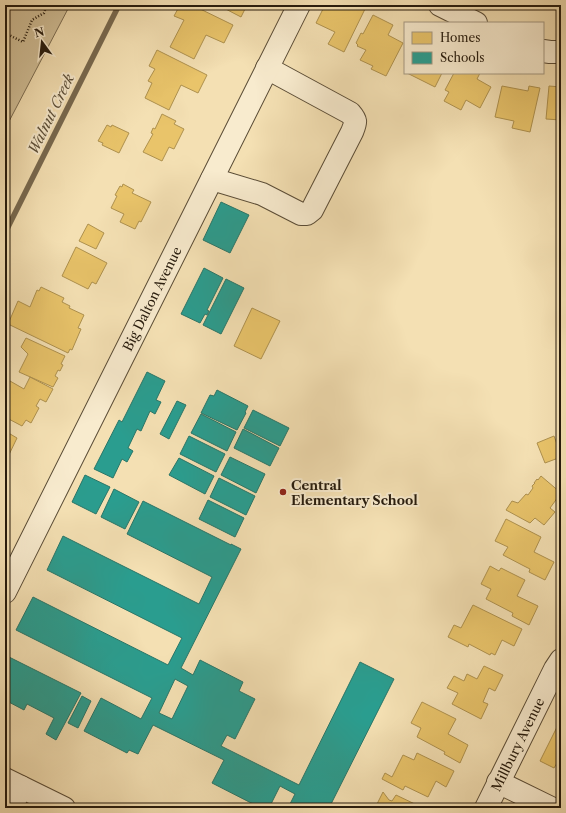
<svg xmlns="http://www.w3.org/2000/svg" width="566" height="813" viewBox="0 0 566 813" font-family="'Libre Caslon Text',serif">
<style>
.green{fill:#d1bf97;stroke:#7c6d52}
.homes{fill:#e9c46a;stroke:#ae914e}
.schools{fill:#2a9d8f;stroke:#297668;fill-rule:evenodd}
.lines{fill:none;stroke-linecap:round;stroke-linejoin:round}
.stream{stroke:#78694f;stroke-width:5.5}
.minor-casing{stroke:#5a4c36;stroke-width:24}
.path{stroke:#261b0d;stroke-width:2.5;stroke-dasharray:1 2;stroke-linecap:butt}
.minor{stroke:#f8ebce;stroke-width:22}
.poi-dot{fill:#8f2418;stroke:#f8ebce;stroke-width:1.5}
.labels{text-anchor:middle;stroke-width:4;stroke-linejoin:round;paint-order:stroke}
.street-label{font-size:13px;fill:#261b0d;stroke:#f8ebce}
.poi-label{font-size:13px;font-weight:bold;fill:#261b0d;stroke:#f8ebce;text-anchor:start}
.water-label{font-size:14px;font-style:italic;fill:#5c4f39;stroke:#f8ebce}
</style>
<rect width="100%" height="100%" fill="#f4e0b3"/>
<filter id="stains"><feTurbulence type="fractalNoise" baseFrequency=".005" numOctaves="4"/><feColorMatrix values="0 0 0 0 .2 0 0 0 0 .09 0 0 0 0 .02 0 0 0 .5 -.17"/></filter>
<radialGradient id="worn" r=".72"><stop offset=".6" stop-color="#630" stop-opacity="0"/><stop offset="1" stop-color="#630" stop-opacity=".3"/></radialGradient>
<!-- green -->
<path class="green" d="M5,5h65l-65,124z"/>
<!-- homes -->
<path class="homes" d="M180,5h12l41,20 -9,18 -18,-8 -12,24 -24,-12 14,-27 -10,-4z
M218,5h23l5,2 -5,10z
M325,5h20l8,4 2,-4h2l8,4 -21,43 -16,-8 7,-12 -19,-9z
M373,15l20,10 -5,10 15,8 -17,33 -15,-7 2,-3 -13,-6 6,-10 -9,-4 1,-1 -2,-2 5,-10 2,1z
M157,50l50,25 -9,18 -17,-8 -12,25 -24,-12 7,-15 -4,-2 7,-12 -6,-3z
M407,73h35l-7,14z
M454,73h26l-3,6 14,8 -11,21 -14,-8 -5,10 -17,-9 5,-9 -4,-2z
M502,86l26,5 1,-5 11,2 -10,44 -18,-4 2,-7 -19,-4z
M549,86l12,1v33l-15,-1z
M162,114l14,7 -2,3 10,5 -10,20 -5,-2 -7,14 -19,-9 10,-18 -2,-1 2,-5 2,1z
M107,125l4,2 1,-2 17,8 -10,20 -17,-8 1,-2 -5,-2z
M123,184l11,6 -2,3 19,9 -10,20 -2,-1 -4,8 -15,-7 4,-8 -13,-6 6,-12 -2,-1 5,-9 2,1z
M88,224l16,9 -8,16 -17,-8z
M76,247l31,16 -11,21 -4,-2 -4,7 -26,-13z
M41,287l23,11 -2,4 8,4 -1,2 15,7 -6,13 3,1 -9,21 -2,-1 -2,4 -60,-29 10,-23 12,6 7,-17 2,1z
M252,308l28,13 -19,38 -27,-13z
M26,338l39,18 -4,8 2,1 -3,6 -2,-1 -3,6 3,2 -5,9 -34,-15 9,-18 -7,-7z
M30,377l23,12 -7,13 -6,-3 -4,7 3,2 -8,15 -5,-3 -4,6 -17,-9 1,-2 -1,-1v-23l5,-10 14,8z
M561,404v32l-3,-26z
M5,431l12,7 -12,25z
M554,436l7,19v2l-16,6 -8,-20z
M541,476l20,17 -11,15 5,4 -11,13 -9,-7 -5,5 -24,-13 6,-9 6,2 8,-9 2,1 5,-7 -1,-2 3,-3h-1l3,-4 1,1z
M506,519l35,18 -7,15 20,10 -9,18 -16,-8 1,-3 -6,-3 -21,-11 5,-8 -13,-6z
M490,566l9,5 2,-3 24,12 -8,16 21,10 -9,19 -17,-9 1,-3 -27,-14 5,-10 -10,-5z
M473,605l49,24 -8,17 -12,-6 -7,15 -4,-2 -1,2 -21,-11 -1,3 -20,-10 6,-12 7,3z
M484,666l19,9 -8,16 -6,-3 -6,14 5,2 -7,15 -29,-15 6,-11 -11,-5 7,-12 10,5 3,-7 10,5z
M422,702l34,17 -8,15 20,11 -8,18 -16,-9 1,-2 -28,-15 4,-9 -10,-5z
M560,721h1v44l-4,-2 -3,5 -14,-7z
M417,753l37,18 -8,16 -10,-6 -8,16 -23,-11 -2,4 -21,-11 3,-6 7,4 11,-22 11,5z
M383,792l6,8 3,1 4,-6 23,11 -1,2h-43z"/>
<!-- schools -->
<path class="schools" d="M221,202l28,13 -19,38 -27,-13z
M204,268l19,10 -16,32 2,1 -2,4 -2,-1 -5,9 -19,-9z
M226,279l18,9 -23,46 -18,-9z
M147,372l18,9 -9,19 5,2 -6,12 -5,-3 -9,20 -4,-2 -9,19 5,3 -6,11 -5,-3 -9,19 -19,-9 25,-49 3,2z
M217,390l31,16 -3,6 1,1 -9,17 -36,-17 9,-18 4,1z
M177,401l9,4 -17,34 -9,-5z
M253,410l36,18 -9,18 -36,-18z
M201,414l35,18 -9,19 -36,-18z
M243,429l36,19 -9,18 -36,-18z
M189,436l36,18 -9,18 -36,-18z
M230,457l35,17 -9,19 -35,-18z
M179,458l35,18 -9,18 -36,-19z
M85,475l25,12 -14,27 -24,-12z
M219,478l36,18 -9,19 -36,-18z
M114,489l25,13 -14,27 -24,-12z
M208,500l36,18 -9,19 -36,-18z
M143,501l88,44v-1l10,5 -60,119 12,7 7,-15 43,22 -4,9 16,8 -20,40 -8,-4 -6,11 78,39 61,-123 34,17 -65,129h-41l7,-14 -15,-8 -11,22h-8l-49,-25 12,-23 -71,-35 -15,29 -9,-4 -2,3 -43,-22 17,-33 40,21 11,-21 -136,-68 17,-33 135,68 14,-27 -135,-68 16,-34 136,68 13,-27 -85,-43zM175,679l13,7 -16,33 -13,-6z
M7,656l74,37 -25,47 -10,-6 8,-16 -27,-14 -3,6 -19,-10v-39z
M82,696l9,5 -13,27 -10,-5z"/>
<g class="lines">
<!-- stream -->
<path class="stream" d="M5,233l114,-228"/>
<defs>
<g id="minor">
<path d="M440,5l36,18"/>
<path d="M543,51l7,1h11"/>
<path d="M212,179l50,15 39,20h6l5,-4 40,-78c4,-10 5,-11 -2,-19l-83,-45"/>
<path id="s1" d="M5,592l294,-587"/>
<path d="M5,779l59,29"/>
<path d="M498,782l53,26"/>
<path d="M11,808l10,-21"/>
<path id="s2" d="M486,808l69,-139 6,-9"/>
</g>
</defs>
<!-- minor casing -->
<use href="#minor" class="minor-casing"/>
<!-- path -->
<path class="path" d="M5,33l18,9 9,-22 12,-7 3,-8"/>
<!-- minor -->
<use href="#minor" class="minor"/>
</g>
<!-- markers -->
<circle class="poi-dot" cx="283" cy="492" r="4"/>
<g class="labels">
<!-- street labels -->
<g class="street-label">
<text dy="5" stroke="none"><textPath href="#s1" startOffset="328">Big Dalton Avenue</textPath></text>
<text dy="5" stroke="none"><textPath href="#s2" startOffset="71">Millbury Avenue</textPath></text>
</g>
<!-- poi labels -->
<g class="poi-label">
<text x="291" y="490">Central<tspan x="291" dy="15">Elementary School</tspan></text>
</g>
<!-- water labels -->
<g class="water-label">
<text transform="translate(51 114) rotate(-64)" y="5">Walnut Creek</text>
</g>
</g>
<!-- margin -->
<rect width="566" height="813" fill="none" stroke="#f4e0b3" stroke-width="20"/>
<rect x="6" y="6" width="554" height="801" fill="none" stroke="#261b0d" stroke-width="2"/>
<rect x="10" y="10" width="546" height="793" fill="none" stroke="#261b0d"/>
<!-- legend -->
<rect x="404" y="22" width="140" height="52" fill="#f8ebce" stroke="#a49881"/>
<rect x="412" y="32" width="20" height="12" fill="#e9c46a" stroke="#a49881"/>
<text x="440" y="42" font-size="12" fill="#261b0d">Homes</text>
<rect x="412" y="52" width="20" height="12" fill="#2a9d8f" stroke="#a49881"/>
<text x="440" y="62" font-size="12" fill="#261b0d">Schools</text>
<!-- north arrow -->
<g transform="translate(42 42) rotate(345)" stroke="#f8ebce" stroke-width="3" paint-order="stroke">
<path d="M0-3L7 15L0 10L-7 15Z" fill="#261b0d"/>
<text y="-6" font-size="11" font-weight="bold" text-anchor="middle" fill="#261b0d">N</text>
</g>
<rect width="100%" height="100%" filter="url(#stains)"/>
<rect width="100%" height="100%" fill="url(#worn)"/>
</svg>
